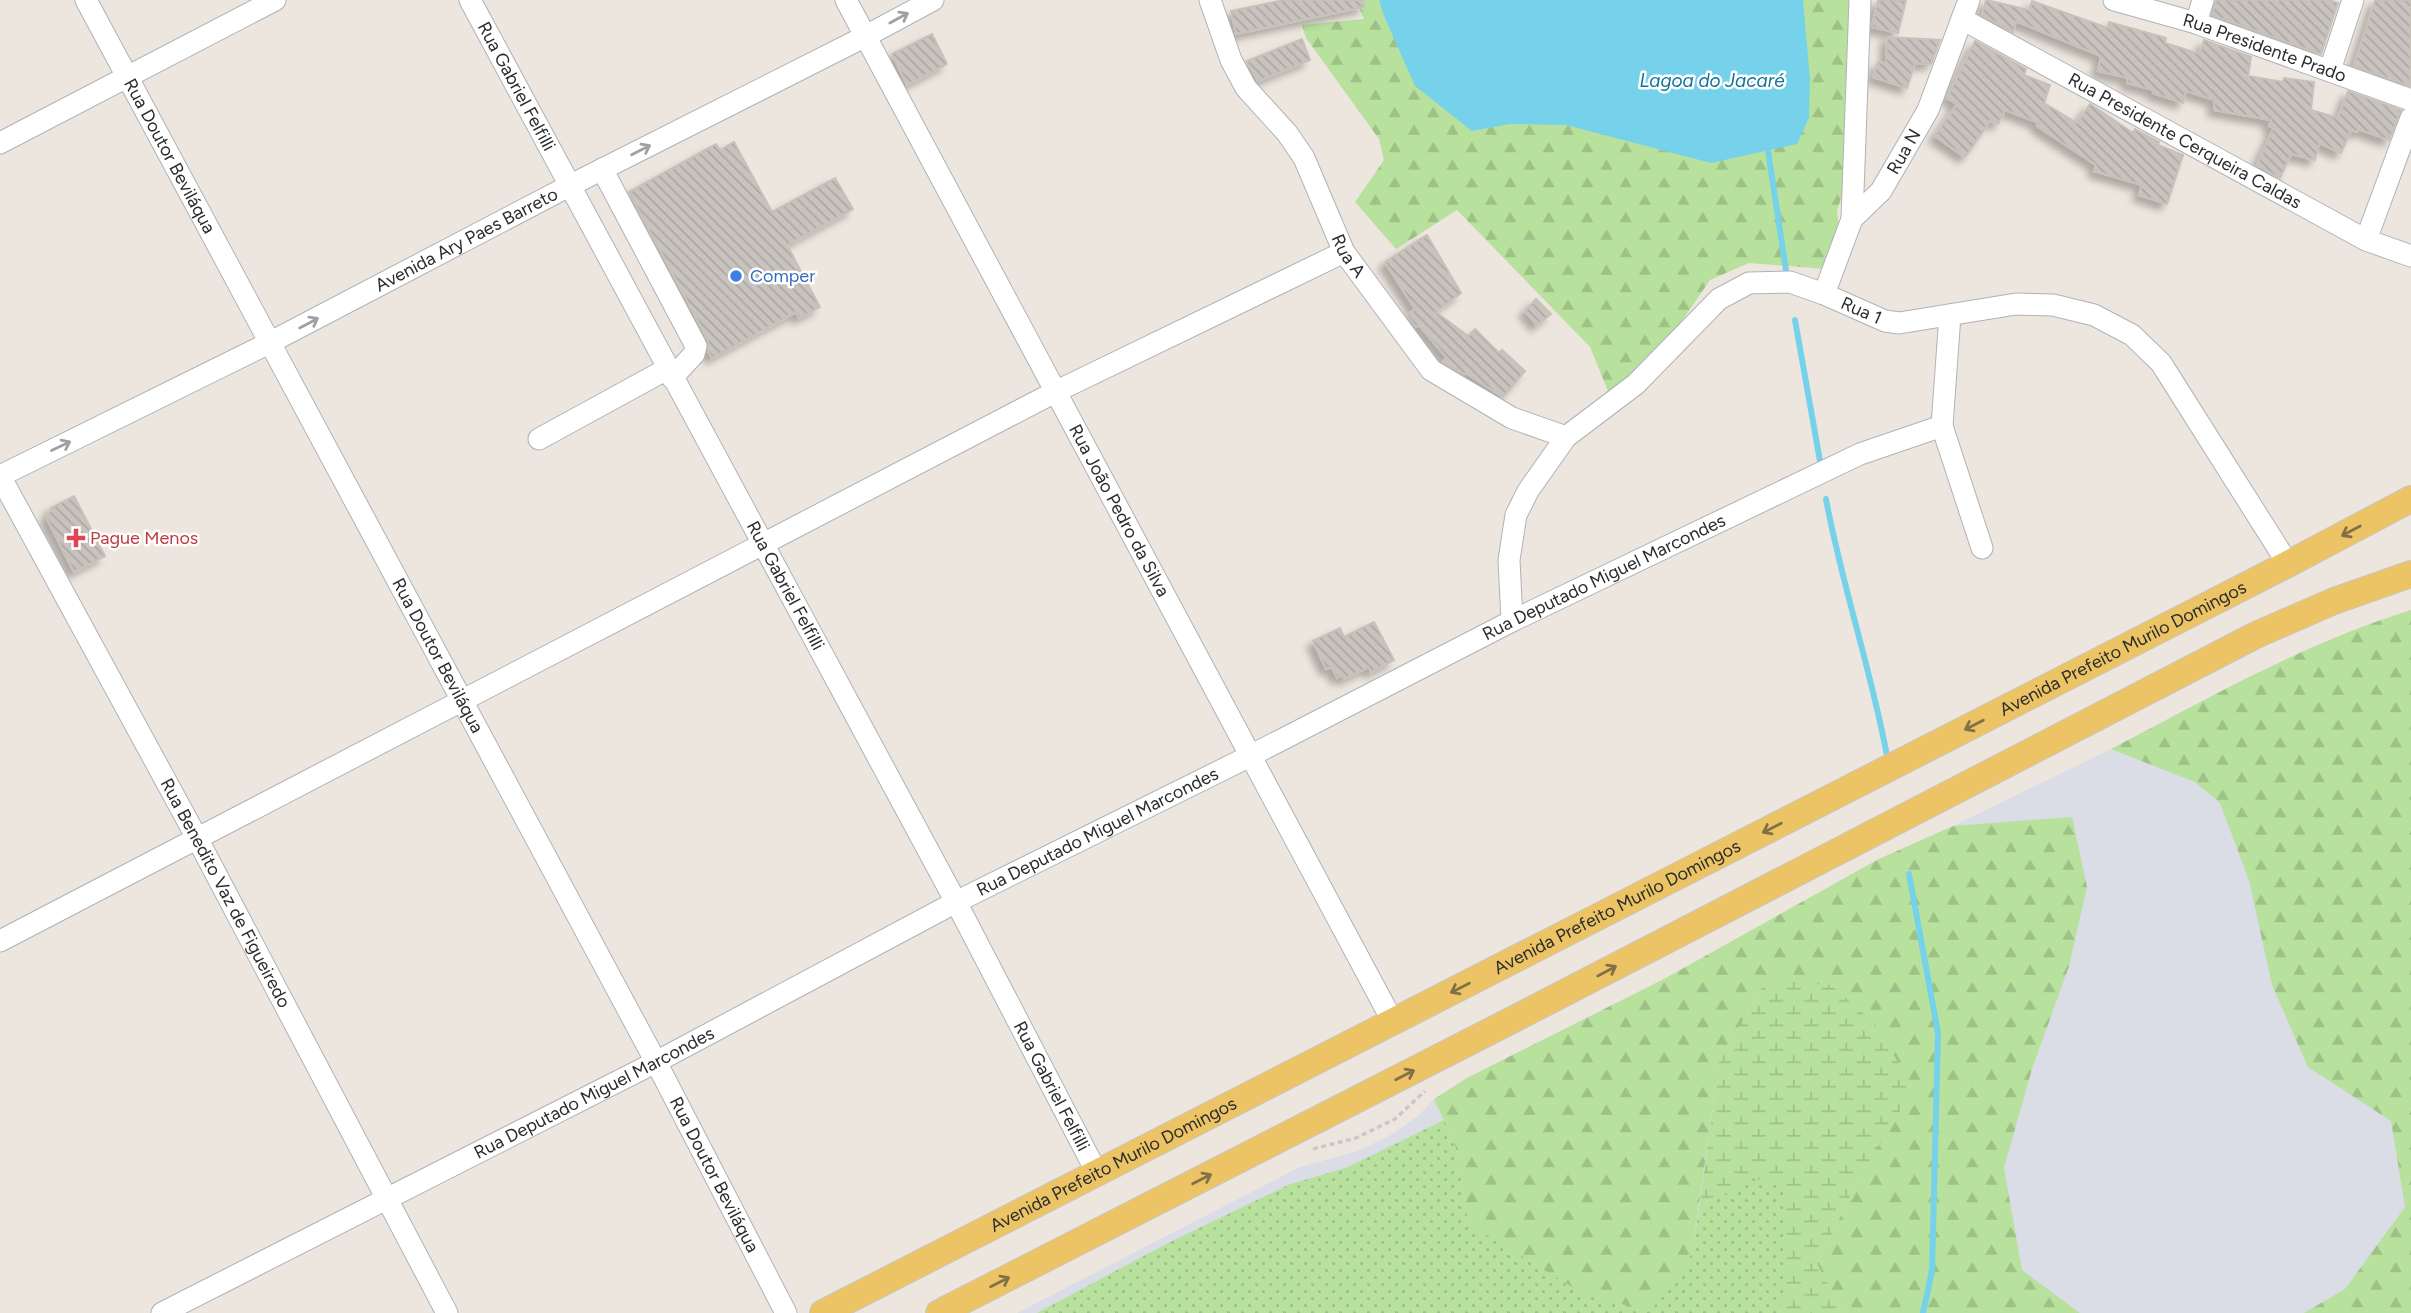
<svg xmlns="http://www.w3.org/2000/svg" width="2411" height="1313" viewBox="0 0 2411 1313" font-family="Figtree,sans-serif">
<style>
.airport{fill:#dadce6}
.grass{fill:url(#grass-dots)}
.forest{fill:url(#forest-firs)}
.wetland{fill:url(#wetland-marsh)}
.water{fill:#76d2ea}
.lines{fill:none;stroke-linecap:round;stroke-linejoin:round}
.stream{stroke:#76d2ea;stroke-width:6}
.building{fill:url(#building-back-hatch);stroke:#c8c1b8;stroke-width:2;filter:url(#shadow)}
.minor-casing{stroke:#afb2bb;stroke-width:23}
.major-casing{stroke:#c8c8c8;stroke-width:28}
.path{stroke:#c8c8c8;stroke-width:3.5;stroke-dasharray:5 3.5;stroke-linecap:butt}
.minor{stroke:#fff;stroke-width:21}
.major{stroke:#ecc465;stroke-width:26}
.oneway{stroke:#a0a0a0}
.oneway2{stroke:#827046}
.shop-dot{fill:#3f7fe0;stroke:#fff;stroke-width:2.5}
.health-dot{fill:#e0444e;stroke:#fff;stroke-width:2.5}
.labels{text-anchor:middle;stroke-width:5;stroke-linejoin:round;paint-order:stroke}
.street-label{font-size:18px;fill:#2c2c2c;stroke:#fff}
.shop-label{font-size:18px;fill:#366cbe;stroke:#fff;text-anchor:start}
.health-label{font-size:18px;fill:#be3a42;stroke:#fff;text-anchor:start}
.water-label{font-size:19px;font-style:italic;fill:#137299;stroke:#fff}
</style>
<defs>
<pattern id="grass-dots" width="8" height="8" patternUnits="userSpaceOnUse" patternTransform="scale(1.75)"><rect width="8" height="8" fill="#b8e19d"/><path d="M2 2h.1M6 6h.1" fill="none" stroke="#9ec187" stroke-width="1.8" stroke-linecap="round"/></pattern>
<pattern id="forest-firs" width="22" height="20" patternUnits="userSpaceOnUse" patternTransform="scale(1.75)"><rect width="22" height="20" fill="#b8e19d"/><path d="M5 1l3.5 6h-7zM16 11l3.5 6h-7z" fill="#9ec187"/></pattern>
<pattern id="wetland-marsh" width="20" height="14" patternUnits="userSpaceOnUse" patternTransform="scale(1.75)"><rect width="20" height="14" fill="#b8e19d"/><path d="M1 5h8M5 5V1M11 12h8M15 12V8" fill="none" stroke="#9ec187"/></pattern>
<pattern id="building-back-hatch" width="6" height="6" patternUnits="userSpaceOnUse" patternTransform="scale(1.75)"><rect width="6" height="6" fill="#c8c3be"/><path d="M-1 5l2 2M0 0l6 6M5-1l2 2" fill="none" stroke="#aca8a3"/></pattern>
<filter id="shadow"><feDropShadow dx="-6" dy="6" stdDeviation="3.5" flood-color="#0004"/></filter>
</defs>
<rect width="100%" height="100%" fill="#ede6de"/>
<!-- airport -->
<path class="airport" d="M2411,610v703h-1394l283,-146 58,-16 31,-15 29,-20 16,-17 33,-21 197,-99 215,-120 74,-33 158,-77 133,-70 68,-32z"/>
<!-- grass -->
<path class="grass" d="M1444,1120l11,24 14,80 223,30 7,-45 53,-32 32,9v106l-5,21h-742l129,-69 122,-59 60,-18z"/>
<!-- forest -->
<path class="forest" d="M1356,0h495l-3,177 -11,34 4,32 -15,26 -77,-6 -39,17 -37,54 -46,47 -19,10 -18,-44 -133,-137 -61,39 -41,-47 29,-42 -5,-21 -73,-101 -4,-13 62,-6z
M2411,610v703h-107l41,-24 60,-82 -14,-86 -83,-54 -36,-82 -23,-105 -29,-77 -25,-21 -84,-33c98,-51 194,-106 300,-139z
M2072,817l15,70 -18,79 -37,103 -28,99 18,102 58,43h-237l-26,-49 43,-88 -94,-196 -47,82 -27,192 -42,58 -68,-19 -113,-69 -14,-80 -21,-45 33,-21 197,-99 215,-120 74,-33z"/>
<!-- wetland -->
<path class="wetland" d="M1766,980l65,5 43,38 40,65 -54,88 -43,88 26,49h-64l5,-22v-105l-32,-8 -53,31 20,-147z"/>
<!-- water -->
<path class="water" d="M1379,0h424l7,79 -1,39 -12,26 -86,19 -145,-38 -56,-1 -38,7 -57,-45 -31,-70z"/>
<g class="lines">
<!-- stream -->
<path class="stream" d="M1767,144l20,133
M1795,320l25,141
M1826,499c16,87 45,170 61,257
M1909,874l29,159 -6,238 -9,42"/>
</g>
<!-- building -->
<path class="building" d="M1284,0h79l1,7 -128,27 -5,-23z
M1878,0h28l-8,33 -26,-6z
M1986,0l43,10 3,-9 76,27 1,-6 57,16 -1,5 35,11 4,-14 47,17 -3,19 35,6 1,-4 30,4 -3,28 27,8 10,-27 53,19 -12,30 -31,-11 -1,3 -6,-2 -10,23 -22,-10 -4,17 -24,-6 -11,24 -23,-13 17,-38 -5,-1 2,-6 -57,-10 1,-10 -29,-9 -3,12 -30,-10 1,-3 -27,-7 1,-5 -30,-7 3,-15 -85,-35 -3,11 -31,-17z
M2216,0h113l9,3 -17,51 -109,-39z
M2375,0h36l-1,86 -56,-20z
M932,34l15,30 -40,21 -15,-31z
M1887,37l53,3 -9,24 -16,-1 -8,25 -34,-11 5,-15 8,2z
M1302,39l8,21 -52,21 -11,-20z
M1975,41l51,28 -2,6 26,10 -6,18 33,20 13,-19 43,29 2,-4 24,13 -1,3 25,10 -16,49 -28,-9 3,-10 -48,-14 2,-6 -59,-39 2,-3 -34,-13 -7,14 -8,-3 -25,36 -30,-21 22,-32 -10,-6z
M734,142l38,70 63,-34 18,31 -66,36 33,62 -21,11 -3,-6 -84,46 -4,-7v-11l-79,-148 87,-48 4,6z
M1427,235l34,58 -25,19 32,24 7,-7 24,24 3,-3 23,21 -22,26 -37,-24 -2,1 -21,-12 4,-4 -28,-33 -3,2 -9,-12 8,-6 -30,-47z
M1536,299l15,15 -14,11 -12,-14z
M74,496l31,60 -31,16 -27,-53 4,-11z
M1374,622l20,38 -23,12 -2,-5 -25,12 -2,-4 -5,3 -5,-11 -6,2 -13,-28 27,-13 4,9z"/>
<g class="lines">
<defs>
<g id="minor">
<path id="s1" d="M86,0l570,1062 130,251"/>
<path id="s2" d="M470,0l486,902 141,271"/>
<path id="s3" d="M846,0l547,1022"/>
<path id="s4" d="M1210,0l21,60 15,28 41,45 17,25 40,94 87,118 81,48 54,19"/>
<path id="s5" d="M2114,0l82,23 215,77"/>
<path id="s6" d="M1962,19l404,221 45,16"/>
<path d="M2196,23l7,-23"/>
<path d="M2330,70l23,-70"/>
<path d="M0,143l275,-143"/>
<path d="M602,169l94,177 -2,8 -22,24"/>
<path d="M1852,219l8,-219"/>
<path d="M2366,240l45,-122"/>
<path id="s7" d="M1824,294l28,-75 29,-28 47,-81 41,-110"/>
<path d="M1942,426l40,122"/>
<path d="M539,439l128,-70"/>
<path id="s8" d="M0,476l269,-133 300,-157 297,-150 67,-36"/>
<path id="s9" d="M0,476l198,364 249,473"/>
<path id="s10" d="M1512,621l-3,-61 7,-45 12,-24 38,-54 70,-53 83,-85 30,-16 41,-1 34,12 61,27 14,2 117,-19 37,1 41,10 38,20 29,28 127,201"/>
<path d="M0,941l1055,-549 289,-140"/>
<path id="s11" d="M162,1313l494,-251 300,-160 294,-146 262,-135 348,-167 82,-28 8,-111"/>
</g>
<g id="major">
<path id="s12" d="M823,1313l1465,-749 123,-65"/>
<path d="M939,1313l577,-295 740,-383 78,-34 77,-27"/>
</g>
</defs>
<!-- minor casing -->
<use href="#minor" class="minor-casing"/>
<!-- major casing -->
<use href="#major" class="major-casing"/>
<!-- path -->
<path class="path" d="M1313,1149l43,-11 39,-19 30,-28"/>
<!-- minor -->
<use href="#minor" class="minor"/>
<!-- major -->
<use href="#major" class="major"/>
</g>
<!-- one-way arrows -->
<defs><path id="oneway-shaft" d="M-6 0H5M1.5-3L5.5 0L1.5 3" fill="none" stroke-width="1.6" stroke-linecap="round" stroke-linejoin="round" transform="scale(1.75)"/></defs>
<g class="oneway">
<use href="#oneway-shaft" transform="translate(899 18) rotate(-29)"/>
<use href="#oneway-shaft" transform="translate(641 150) rotate(-27)"/>
<use href="#oneway-shaft" transform="translate(309 323) rotate(-28)"/>
<use href="#oneway-shaft" transform="translate(61 446) rotate(-26)"/>
</g>
<g class="oneway2">
<use href="#oneway-shaft" transform="translate(2351 531) rotate(152)"/>
<use href="#oneway-shaft" transform="translate(1974 725) rotate(153)"/>
<use href="#oneway-shaft" transform="translate(1772 828) rotate(153)"/>
<use href="#oneway-shaft" transform="translate(1607 971) rotate(-28)"/>
<use href="#oneway-shaft" transform="translate(1460 988) rotate(153)"/>
<use href="#oneway-shaft" transform="translate(1405 1075) rotate(-27)"/>
<use href="#oneway-shaft" transform="translate(1202 1179) rotate(-27)"/>
<use href="#oneway-shaft" transform="translate(1000 1282) rotate(-27)"/>
</g>
<!-- markers -->
<circle class="shop-dot" cx="736" cy="276" r="7"/>
<path class="health-dot" d="M72.5 527.5h7v7h7v7h-7v7h-7v-7h-7v-7h7z"/>
<g class="labels">
<!-- street labels -->
<g class="street-label">
<text dy="6" stroke="none"><textPath href="#s5" startOffset="158">Rua Presidente Prado</textPath></text>
<text dy="6" stroke="none"><textPath href="#s2" startOffset="98">Rua Gabriel Felfilli</textPath></text>
<text dy="6" stroke="none"><textPath href="#s6" startOffset="254">Rua Presidente Cerqueira Caldas</textPath></text>
<text dy="6" stroke="none"><textPath href="#s7" startOffset="166">Rua N</textPath></text>
<text dy="6" stroke="none"><textPath href="#s1" startOffset="177">Rua Doutor Beviláqua</textPath></text>
<text dy="6" stroke="none"><textPath href="#s8" startOffset="523">Avenida Ary Paes Barreto</textPath></text>
<text dy="6" stroke="none"><textPath href="#s4" startOffset="294">Rua A</textPath></text>
<text dy="6" stroke="none"><textPath href="#s10" startOffset="558">Rua 1</textPath></text>
<text dy="6" stroke="none"><textPath href="#s3" startOffset="579">Rua João Pedro da Silva</textPath></text>
<text dy="6" stroke="none"><textPath href="#s11" startOffset="1619">Rua Deputado Miguel Marcondes</textPath></text>
<text dy="6" stroke="none"><textPath href="#s2" startOffset="665">Rua Gabriel Felfilli</textPath></text>
<text dy="6" stroke="none"><textPath href="#s12" startOffset="1460">Avenida Prefeito Murilo Domingos</textPath></text>
<text dy="6" stroke="none"><textPath href="#s1" startOffset="744">Rua Doutor Beviláqua</textPath></text>
<text dy="6" stroke="none"><textPath href="#s11" startOffset="1052">Rua Deputado Miguel Marcondes</textPath></text>
<text dy="6" stroke="none"><textPath href="#s9" startOffset="474">Rua Benedito Vaz de Figueiredo</textPath></text>
<text dy="6" stroke="none"><textPath href="#s12" startOffset="892">Avenida Prefeito Murilo Domingos</textPath></text>
<text dy="6" stroke="none"><textPath href="#s2" startOffset="1232">Rua Gabriel Felfilli</textPath></text>
<text dy="6" stroke="none"><textPath href="#s11" startOffset="485">Rua Deputado Miguel Marcondes</textPath></text>
<text dy="6" stroke="none"><textPath href="#s12" startOffset="326">Avenida Prefeito Murilo Domingos</textPath></text>
<text dy="6" stroke="none"><textPath href="#s1" startOffset="1332">Rua Doutor Beviláqua</textPath></text>
</g>
<!-- shop labels -->
<g class="shop-label">
<text x="750" y="282">Comper</text>
</g>
<!-- health labels -->
<g class="health-label">
<text x="90" y="544">Pague Menos</text>
</g>
<!-- water labels -->
<g class="water-label">
<text x="1712" y="87">Lagoa do Jacaré</text>
</g>
</g>
</svg>
